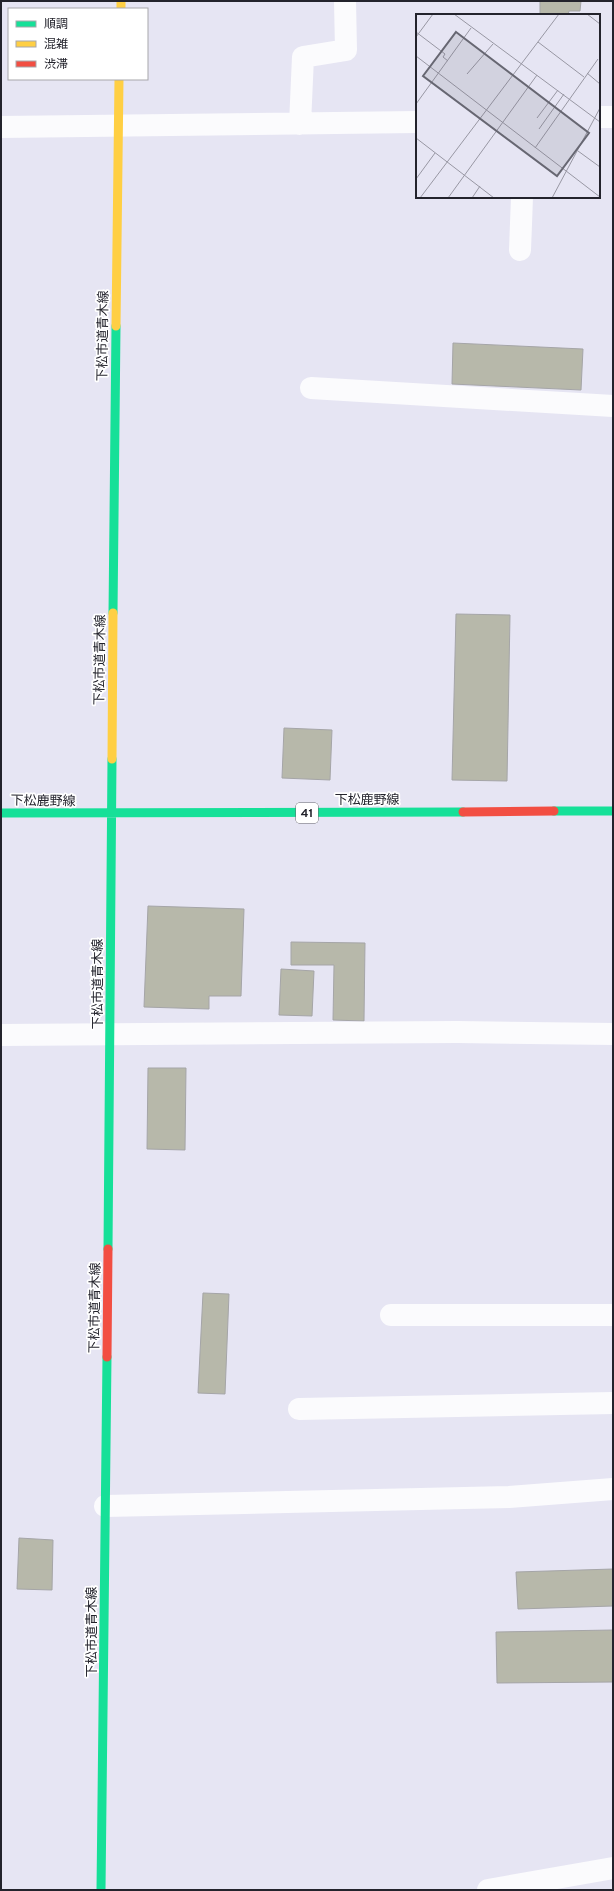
<svg xmlns="http://www.w3.org/2000/svg" width="614" height="1891" viewBox="0 0 614 1891" font-family="Overpass,'Noto Sans JP',sans-serif">
<style>
.building{fill:#b7b8aa;stroke:#a5a5a7}
.lines{fill:none;stroke-linecap:round;stroke-linejoin:round}
.street{stroke:#fbfbfd;stroke-width:22}
.fast{stroke:#16e098;stroke-width:9}
.slow{stroke:#ffcf43;stroke-width:9}
.jam{stroke:#f24e42;stroke-width:9}
.labels{text-anchor:middle;stroke-width:3.5;stroke-linejoin:round;paint-order:stroke}
.shield{fill:#fff;stroke:#65656b;stroke-width:1}
.shield-label{font-size:12px;font-weight:bold;fill:#23232c}
.street-label{font-size:13px;fill:#23232c;stroke:#fff}
.inset-road{fill:none;stroke:#9897a3;stroke-width:1}
.view{fill:#676772;fill-opacity:0.15;stroke:#676772;stroke-width:2}
.inset-edge{fill:none;stroke:#23232c;stroke-width:2}
</style>
<rect width="100%" height="100%" fill="#e6e5f3"/>
<!-- building -->
<path class="building" d="M540,1h41l-1,10h-11l-1,4h-28z
M453,343l130,6 -2,41 -129,-6z
M456,614l54,1 -3,166 -55,-1z
M284,728l48,2 -2,50 -48,-2z
M148,906l96,3 -3,87h-32v13l-65,-2z
M291,942l74,1 -1,78 -31,-1 1,-55h-43z
M281,969l33,2 -2,45 -33,-1z
M148,1068h38l-1,82 -38,-1z
M203,1293l26,1 -4,100 -27,-1z
M19,1538l34,2 -1,50 -35,-1z
M613,1569v37l-95,3 -2,-37z
M613,1630v52l-116,1 -1,-51z"/>
<g class="lines">
<!-- street -->
<path class="street" d="M599,117h14
M300,124l3,-67 43,-7 -1,-49
M1,127l416,-5
M520,250l2,-53
M311,388l302,18
M1,1035l456,-3 156,2
M391,1315h222
M299,1409l314,-6
M105,1506l404,-9 104,-8
M488,1890l125,-22"/>
<!-- fast -->
<path class="fast" d="M113,613l3,-287
M554,811h59
M1,813l462,-1
M108,1249l4,-490
M101,1890l6,-533"/>
<!-- slow -->
<path class="slow" d="M121,1v8
M116,326l3,-247
M112,759l1,-146"/>
<!-- jam -->
<path class="jam" d="M463,812l91,-1
M107,1357l1,-108"/>
</g>
<g class="labels">
<!-- shield labels -->
<rect class="shield" x="296" y="803" width="22" height="20" rx="3"/>
<g class="shield-label">
<text x="307" y="817">41</text>
</g>
<!-- street labels -->
<g class="street-label">
<text transform="translate(102 336) rotate(-89)" y="5">下松市道青木線</text>
<text transform="translate(99 660) rotate(-89)" y="5">下松市道青木線</text>
<text x="367" y="804">下松鹿野線</text>
<text transform="translate(43 800) rotate(1)" y="5">下松鹿野線</text>
<text transform="translate(97 984) rotate(-90)" y="5">下松市道青木線</text>
<text transform="translate(94 1308) rotate(-89)" y="5">下松市道青木線</text>
<text transform="translate(91 1632) rotate(-90)" y="5">下松市道青木線</text>
</g>
</g>
<!-- overview -->
<g transform="translate(416 14)">
<rect width="184" height="184" fill="#e6e5f3"/>
<path class="inset-road" d="M38,0l146,108M171,0l13,10M0,18l29,22 -2,3 5,4M0,23l17,-23M122,28l46,35M0,42l184,141M171,59l13,11M51,60l26,-30M0,90l55,-76M121,104l21,-28M123,115l25,-35M0,124l78,60M119,134l63,-89M162,137l22,16M0,165l19,-26M4,184l139,-184M32,184l89,-123M56,184l8,-12M136,184l48,-90"/>
<path class="view" d="M40,18l133,101 -32,43 -134,-100z"/>
<rect width="184" height="184" class="inset-edge"/>
</g>
<!-- border -->
<rect width="614" height="1891" fill="none" stroke="#23232c" stroke-width="4"/>
<!-- legend -->
<rect x="8" y="8" width="140" height="72" fill="#ffffff" stroke="#a7a7ab"/>
<rect x="16" y="21" width="20" height="6" fill="#16e098" stroke="#a7a7ab"/>
<text x="44" y="28" font-size="12" fill="#23232c">順調</text>
<rect x="16" y="41" width="20" height="6" fill="#ffcf43" stroke="#a7a7ab"/>
<text x="44" y="48" font-size="12" fill="#23232c">混雑</text>
<rect x="16" y="61" width="20" height="6" fill="#f24e42" stroke="#a7a7ab"/>
<text x="44" y="68" font-size="12" fill="#23232c">渋滞</text>
</svg>
